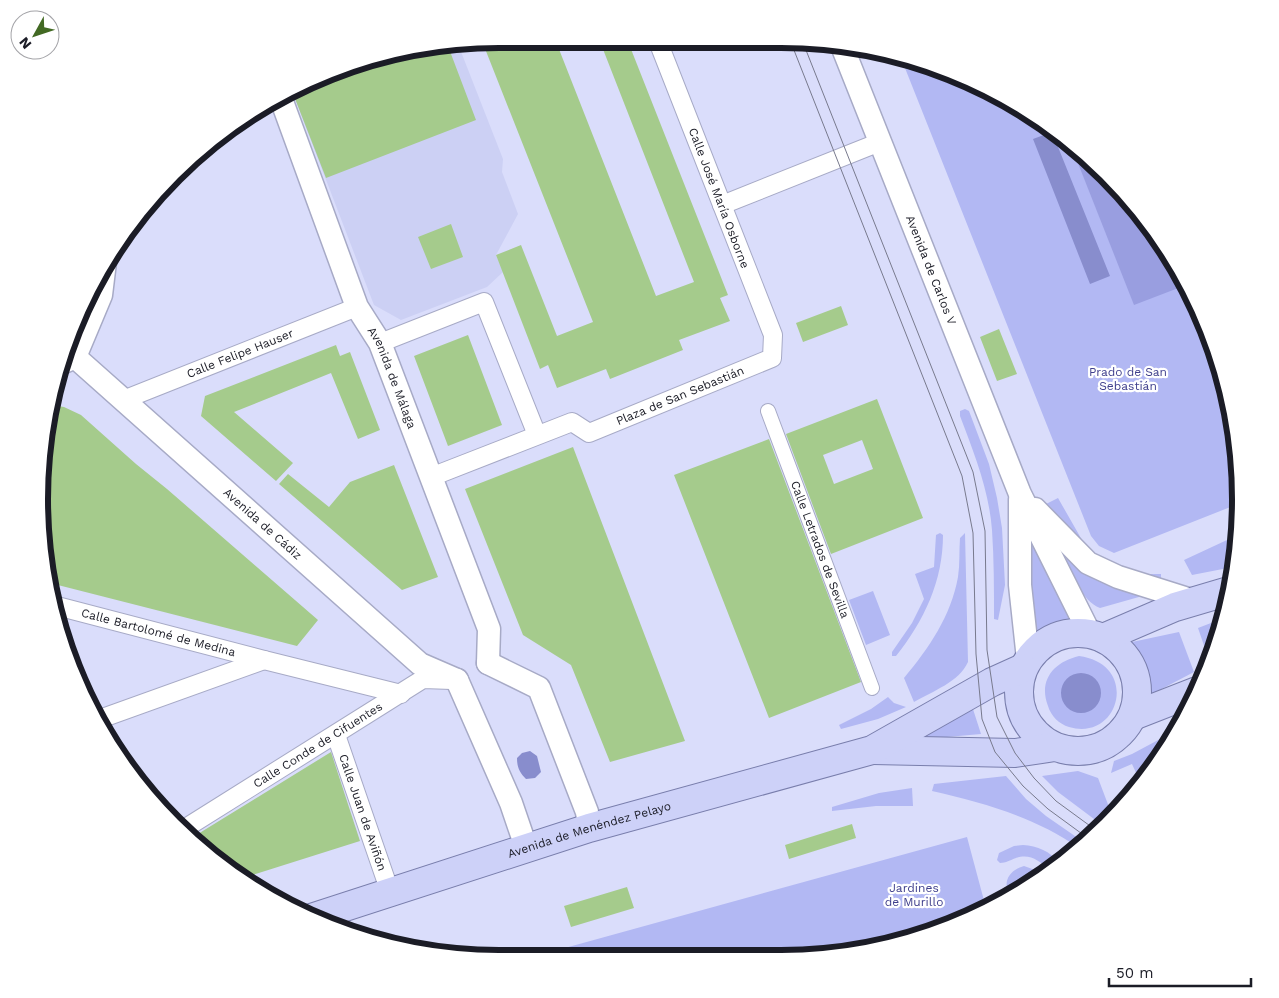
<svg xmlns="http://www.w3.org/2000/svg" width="1279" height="998" viewBox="0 0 1279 998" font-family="'Work Sans',sans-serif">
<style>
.built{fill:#ccd0f4}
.green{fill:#b2b8f3}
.forest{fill:#999ee0}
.water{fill:#888dcd}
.building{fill:#a5cb8c;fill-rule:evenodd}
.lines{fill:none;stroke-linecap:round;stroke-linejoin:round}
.pedestrian-casing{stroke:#a7aac6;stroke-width:16}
.minor-casing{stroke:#a7aac6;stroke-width:20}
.tertiary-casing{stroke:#a7aac6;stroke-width:25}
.primary-casing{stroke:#797eac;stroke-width:30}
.pedestrian{stroke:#fff;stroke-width:14}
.minor{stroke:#fff;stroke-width:18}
.tertiary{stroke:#fff;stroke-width:22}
.primary{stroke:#cdd1f8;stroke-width:28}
.tram{stroke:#787a8d;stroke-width:1}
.labels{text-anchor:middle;stroke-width:4.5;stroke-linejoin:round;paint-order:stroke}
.street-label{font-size:12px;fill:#1b1c26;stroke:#fff}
.park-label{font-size:12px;fill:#40408d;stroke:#fff}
.rim{fill:none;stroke:#1b1c26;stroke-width:6}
</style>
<rect width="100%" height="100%" fill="#daddfb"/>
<!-- built -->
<path class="built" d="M458,44l45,115 -1,13 16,42 -22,41 7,17 -16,15 -86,33 -27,-15 -82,-214 88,-36z"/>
<!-- green -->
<path class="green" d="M901,58l27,5 132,71 66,62 52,73 38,82 20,88 2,65 -124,49 -15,-7 -8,-10z
M965,409l4,2 20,53 8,34 5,30 3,57 -7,35 -4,-1c0,-30 0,-60 -2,-89 -3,-40 -18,-77 -32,-114v-5z
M1058,498l24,42 9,11 9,6 40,17h21v4l-9,2 -61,-22 -34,-35 -11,-19z
M1028,511l42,106c-6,7 -28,15 -38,15v-63z
M940,533l3,2c0,46 -19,86 -47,121h-4v-4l20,-29 12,-24 -9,-25 19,-7 2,-32z
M965,533l3,129c-9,20 -35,29 -54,40l-10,-24c25,-30 47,-62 54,-101 2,-13 1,-26 2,-39z
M1227,540l5,9 4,-2 -3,20 -41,8 -8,-15z
M1069,556l84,37 -53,15c-18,-7 -27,-33 -34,-49z
M873,591l17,44 -24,10 -17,-45z
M1224,618l-15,42 -11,-32z
M1179,632l15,40 -42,22c-2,-23 -6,-33 -20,-52z
M1079,656c61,8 41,86 -10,71 -10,-3 -18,-11 -21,-21 -10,-26 6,-44 31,-50z
M888,697l6,6 12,4 -28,12 -37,10 -2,-4 32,-16z
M972,706l9,28 -57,5 -3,-9z
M1175,731l-26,42 -11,4 -6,-13 -21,9 3,-12 18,-7z
M1078,771l20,7 14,37 -10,10 -44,-33 -16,-16z
M1006,776l20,23 20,17 39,27 -6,5c-44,-31 -95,-45 -147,-57l2,-7z
M912,788l1,18h-37l-44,5v-4l47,-14z
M967,837l19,71 -58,27 -118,23 -285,1z
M1023,845c14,1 28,6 35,18l-9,6c-10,-8 -19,-16 -33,-11 -6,2 -10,5 -16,5l-3,-3 2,-7 15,-7z
M1024,866l14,5 3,5 -30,21c-10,-14 -2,-27 13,-31z"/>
<!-- forest -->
<path class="forest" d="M1070,143l56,53 42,58 13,33 -47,18z"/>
<!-- water -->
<path class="water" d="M1052,132l58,144 -20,8 -57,-145z
M1061 693a20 20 0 1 1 40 0a20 20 0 1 1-40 0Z
M530,751l7,5 4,16 -6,6 -9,1c-6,-6 -9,-11 -9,-21l5,-5z"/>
<!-- building -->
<path class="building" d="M499,39h56l101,257 38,-14 -95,-243h28l101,256 -8,3 10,23 -51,19 4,10 -73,29 -4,-10 -49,19 -9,-23 -8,4 -44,-114 25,-10 36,91 36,-14 -111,-281z
M448,46l28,74 -150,58 -34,-87 88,-36z
M451,224l12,33 -32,12 -13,-32z
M841,306l7,19 -45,17 -7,-19z
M999,329l18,45 -20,7 -17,-44z
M468,335l34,90 -54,21 -34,-90z
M336,345l4,11 10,-4 30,78 -22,9 -27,-66 -97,39 59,51 -17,18 -75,-65 4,-20z
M877,399l46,119 -92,36 -45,-120zM862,440l11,29 -39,15 -11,-29z
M51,405l13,2 17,8 55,49 31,25 151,131 -21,26 -247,-63 -11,-84z
M769,439l92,243 -92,36 -95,-243z
M573,447l112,294 -75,21 -39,-97 -48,-30 -58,-146z
M394,465l44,112 -36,13 -123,-106 9,-10 41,33 21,-25z
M331,752l29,89 -120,38 -47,-42z
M852,824l4,14 -67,21 -4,-14z
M627,887l7,21 -63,19 -7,-21z"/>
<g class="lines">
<defs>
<g id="pedestrian">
<path id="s1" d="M768,411l104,277"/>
</g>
<g id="minor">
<path d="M722,205l158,-63"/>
<path d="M380,343l104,-41 53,133"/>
<path id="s2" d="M123,400l234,-93"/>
<path id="s3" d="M431,477l141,-55 17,11 183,-75 1,-23 -116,-296"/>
<path id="s4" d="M53,605l211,55 137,34"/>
<path d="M97,720l167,-60"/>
<path id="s5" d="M336,735l54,157"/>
<path id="s6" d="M184,829l239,-150 29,1"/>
</g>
<g id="tertiary">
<path id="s7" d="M842,46l178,448 70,140"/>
<path id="s8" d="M280,96l77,211 23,36 109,286 -1,34"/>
<path id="s9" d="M75,357l345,307 37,16"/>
<path d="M62,363l13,-6 26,-62 4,-33"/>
<path d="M1020,500v85l8,74"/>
<path d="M1035,509l53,54 30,14 76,24"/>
<path d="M488,663l51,25 48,124 2,16"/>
<path d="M457,680l54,123 15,44"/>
</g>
<g id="primary">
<circle cx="1078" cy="692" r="59"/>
<path d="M1103,638l72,-31 54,-16"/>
<path d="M1133,716l64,-25"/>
<path d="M873,750l142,3 40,-6"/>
<path id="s10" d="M311,918l278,-90 283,-78 120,-68 31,-14"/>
</g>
</defs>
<!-- pedestrian casing -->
<use href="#pedestrian" class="pedestrian-casing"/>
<!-- minor casing -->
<use href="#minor" class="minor-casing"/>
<!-- tertiary casing -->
<use href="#tertiary" class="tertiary-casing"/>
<!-- primary casing -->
<use href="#primary" class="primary-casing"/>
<!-- pedestrian -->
<use href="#pedestrian" class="pedestrian"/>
<!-- minor -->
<use href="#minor" class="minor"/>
<!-- tertiary -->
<use href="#tertiary" class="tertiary"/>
<!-- primary -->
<use href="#primary" class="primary"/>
<!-- tram -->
<path class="tram" d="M790,40l172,436 11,57 3,121 6,65 13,33 28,34 25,23 41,30
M802,40l171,432 12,59 2,119 10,67 18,36 19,25 22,23 41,30"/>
</g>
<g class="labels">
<!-- street labels -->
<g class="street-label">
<text transform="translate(719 198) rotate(69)" y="4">Calle José María Osborne</text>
<text dy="4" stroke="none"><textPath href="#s7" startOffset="241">Avenida de Carlos V</textPath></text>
<text dy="4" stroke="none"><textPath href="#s2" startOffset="126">Calle Felipe Hauser</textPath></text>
<text dy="4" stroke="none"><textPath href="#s8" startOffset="304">Avenida de Málaga</textPath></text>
<text dy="4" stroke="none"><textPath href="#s3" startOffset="270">Plaza de San Sebastián</textPath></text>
<text dy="4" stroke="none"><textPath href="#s9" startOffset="251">Avenida de Cádiz</textPath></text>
<text dy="4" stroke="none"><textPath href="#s1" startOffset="148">Calle Letrados de Sevilla</textPath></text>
<text dy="4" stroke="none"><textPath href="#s4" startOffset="109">Calle Bartolomé de Medina</textPath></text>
<text dy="4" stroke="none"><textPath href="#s6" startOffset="158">Calle Conde de Cifuentes</textPath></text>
<text dy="4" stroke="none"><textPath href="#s5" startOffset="82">Calle Juan de Aviñón</textPath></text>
<text dy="4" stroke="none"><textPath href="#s10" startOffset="292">Avenida de Menéndez Pelayo</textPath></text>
</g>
<!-- park labels -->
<g class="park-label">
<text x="1128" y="376">Prado de San<tspan x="1128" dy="14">Sebastián</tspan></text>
<text x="914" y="892">Jardines<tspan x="914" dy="14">de Murillo</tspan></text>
</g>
</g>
<!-- crop -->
<path d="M0 0H1279V998H0ZM499 48H781A451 451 0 0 1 1232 499V499A451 451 0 0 1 781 950H499A451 451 0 0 1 48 499V499A451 451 0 0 1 499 48Z" fill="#fff" fill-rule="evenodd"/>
<path class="rim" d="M499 48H781A451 451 0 0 1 1232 499V499A451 451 0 0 1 781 950H499A451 451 0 0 1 48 499V499A451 451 0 0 1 499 48Z"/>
<!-- north arrow -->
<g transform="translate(35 35) rotate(230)"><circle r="24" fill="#ffffff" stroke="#a4a4a8"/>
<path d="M0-4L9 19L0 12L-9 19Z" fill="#426923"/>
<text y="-8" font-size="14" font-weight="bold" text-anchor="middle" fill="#1b1c26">N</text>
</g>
<!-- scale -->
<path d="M1109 978v8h142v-8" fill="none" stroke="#1b1c26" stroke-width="2.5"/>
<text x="1116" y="978" font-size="15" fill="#1b1c26" stroke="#ffffff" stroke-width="4" paint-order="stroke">50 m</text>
</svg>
